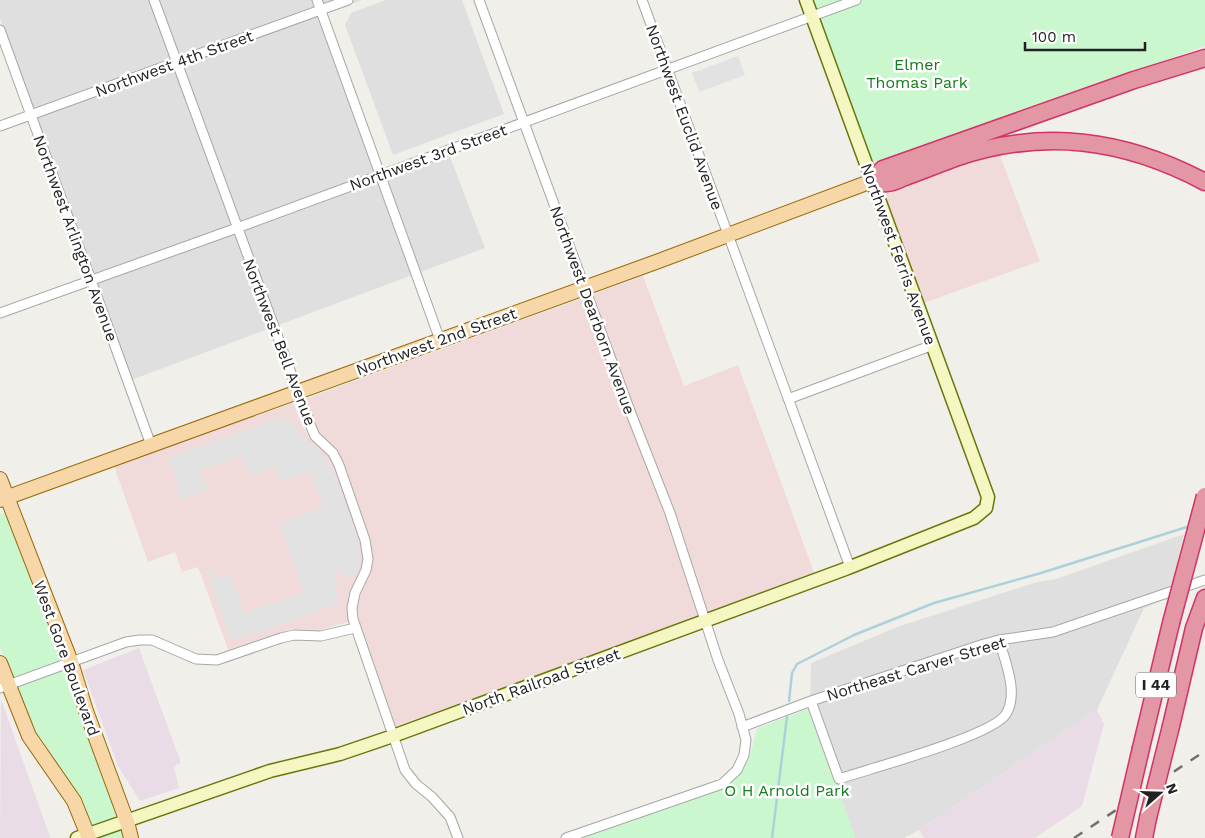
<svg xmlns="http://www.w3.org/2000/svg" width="1205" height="838" viewBox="0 0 1205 838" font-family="'Work Sans',sans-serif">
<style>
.residential{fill:#e0dfdf}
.commercial{fill:#f1dbda}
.industrial{fill:#eadce7}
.park{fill:#caf7ce}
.parking{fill:#e2e2e2}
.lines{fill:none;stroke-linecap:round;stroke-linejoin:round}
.stream{stroke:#add1dc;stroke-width:2.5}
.street-casing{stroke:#a6a6a6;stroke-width:11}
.secondary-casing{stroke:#6a760b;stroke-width:15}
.primary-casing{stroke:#976908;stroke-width:16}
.highway-casing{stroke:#d23369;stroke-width:19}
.street{stroke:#fff;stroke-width:9}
.secondary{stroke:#f4f7c2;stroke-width:12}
.primary{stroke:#f7d6a8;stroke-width:14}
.highway{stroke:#e396a4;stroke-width:16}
.rail{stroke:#707070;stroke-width:2.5;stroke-dasharray:10 10;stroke-linecap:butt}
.highway-bridge-casing{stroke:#d23369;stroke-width:19;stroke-linecap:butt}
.highway-bridge{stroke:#e396a4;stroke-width:16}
.labels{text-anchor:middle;stroke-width:5;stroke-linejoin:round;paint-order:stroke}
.shield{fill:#fff;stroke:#646464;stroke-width:1}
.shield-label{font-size:15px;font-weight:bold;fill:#222}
.street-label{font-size:16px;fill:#222;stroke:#fff}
.park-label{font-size:16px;fill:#127d1c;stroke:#fff}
</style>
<rect width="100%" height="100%" fill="#f1efe9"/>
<!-- residential -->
<path class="residential" d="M0,0h362l-43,16 59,165 71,-27 36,94 -354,132 -131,-362z
M386,0h76l42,114 -111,41 -48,-130 6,-12z
M1184,534l-15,64 -25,10 -47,102 -178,120 -15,8h-49l-45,-130 1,-45 86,-36 140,-45 19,-3z"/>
<!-- commercial -->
<path class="commercial" d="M998,150l42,111 -119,43 -38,-112 58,-24z
M643,276l41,110 54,-21 77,210 -422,152 -31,-88 -5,-33 13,-63 -47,-104 -6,-8 -12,-32z
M293,403l10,24 6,10 21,19 4,7 30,86 -1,15 -15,33v25l-28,8 -29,-1 -62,23 -31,-85 -16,5 -7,-20 -27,10 -34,-96z"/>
<!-- industrial -->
<path class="industrial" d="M139,648l42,115 -7,3 5,22 -39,13 -22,-35 -35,-96z
M1,699l49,138 -2,1h-48z
M1097,710l7,14 -22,82 -47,32h-111l-5,-8z"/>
<!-- park -->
<path class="park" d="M812,0h393v46l-323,117 -9,-1 -4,-6z
M5,513l60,146 -53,20 -12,-32v-133z
M67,669l55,148 -29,11 -9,-24 -47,-71 -21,-46z
M810,708l45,130h-275l140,-50c15,-9 26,-19 31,-36 3,-8 3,-17 7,-24z
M125,826l2,12h-29l-1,-1z"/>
<!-- parking -->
<path class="parking" d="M738,56l7,19 -46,17 -7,-19z
M284,416l2,6 6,-2 6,12 17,15 14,16 5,10 26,72v17l-6,17 -13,-4 -1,-4 -7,3 4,13 -3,1 5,15 -86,32 -1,-2 -21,8 -24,-69 5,-2 4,9 14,-4 15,38 59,-21 -25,-69 44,-16 -13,-35 -30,10 -6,-15 -24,8 -8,-20 -42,15 8,20 -28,10 -5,-13 3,-2 -10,-27z"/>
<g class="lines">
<!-- stream -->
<path class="stream" d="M789,701l3,-28 5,-9 57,-29 80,-32 107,-30 149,-47
M772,838l15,-121"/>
<defs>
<path id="street" d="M154,0l155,422 6,14 18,17 6,12 26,75 3,19 -2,11 -11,23 -3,15 1,11 52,151 11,14 16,13 18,20 8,21
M317,0l123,340
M479,0l151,411 40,102 48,147 21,54 7,26 -2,15 -7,15 -15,14 -156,54
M642,0l208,567
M0,30l151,415
M0,126l348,-126
M0,313l237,-85 619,-228
M788,399l145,-54
M0,688l126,-46 14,-2h12l44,19 21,1 64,-22 13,-3 27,1 34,-8
M811,701l28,78c29,-10 154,-43 167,-65 13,-21 -1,-53 -7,-74
M742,727l69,-26 173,-57 15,-4 54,-8 152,-52"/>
<path id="secondary" d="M77,838l193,-67 70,-17 53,-18 455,-168 126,-50 12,-10 2,-11 -182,-497"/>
<path id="primary" d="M0,479l71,183 15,49 41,111 4,16
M0,500l656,-238 216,-81
M0,663l29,73 45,65 15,37"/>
<path id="highway" d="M1205,58l-71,22 -251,89 -11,12c5,1 11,3 15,2 6,0 13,-4 18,-6 17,-6 34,-13 50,-19 88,-30 169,-19 250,24
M1171,726l23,-98 11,-30
M1141,748l30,-125
M1144,838l4,-20"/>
</defs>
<!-- street casing -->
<use href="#street" class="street-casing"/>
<!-- secondary casing -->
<use href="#secondary" class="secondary-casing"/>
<!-- primary casing -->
<use href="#primary" class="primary-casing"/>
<!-- highway casing -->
<use href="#highway" class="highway-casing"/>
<!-- street -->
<use href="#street" class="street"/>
<!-- secondary -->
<use href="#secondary" class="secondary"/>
<!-- primary -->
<use href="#primary" class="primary"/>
<!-- highway -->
<use href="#highway" class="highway"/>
<!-- rail -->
<path class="rail" d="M1074,838l131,-87"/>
<defs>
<path id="highway-bridge" d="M1171,623l34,-127
M1148,818l23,-92
M1120,838l21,-90"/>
</defs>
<!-- highway-bridge casing -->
<use href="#highway-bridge" class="highway-bridge-casing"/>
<!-- highway-bridge -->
<use href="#highway-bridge" class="highway-bridge"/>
</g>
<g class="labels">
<!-- shield labels -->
<rect class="shield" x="1136" y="672.5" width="40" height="25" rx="4"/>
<g class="shield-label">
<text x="1156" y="690">I 44</text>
</g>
<!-- street labels -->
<g class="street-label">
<text transform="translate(174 63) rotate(-20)" y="6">Northwest 4th Street</text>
<text transform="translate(685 117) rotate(70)" y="6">Northwest Euclid Avenue</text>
<text transform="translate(428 157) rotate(-20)" y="6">Northwest 3rd Street</text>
<text transform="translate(76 238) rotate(70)" y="6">Northwest Arlington Avenue</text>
<text transform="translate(899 254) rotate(70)" y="6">Northwest Ferris Avenue</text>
<text transform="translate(593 310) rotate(70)" y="6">Northwest Dearborn Avenue</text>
<text transform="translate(436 341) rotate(-20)" y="6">Northwest 2nd Street</text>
<text transform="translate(280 342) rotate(69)" y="6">Northwest Bell Avenue</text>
<text transform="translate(67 658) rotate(70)" y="6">West Gore Boulevard</text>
<text transform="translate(916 668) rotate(-17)" y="6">Northeast Carver Street</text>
<text transform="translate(541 681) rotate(-20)" y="6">North Railroad Street</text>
</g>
<!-- park labels -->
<g class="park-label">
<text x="917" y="70">Elmer<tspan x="917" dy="18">Thomas Park</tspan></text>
<text x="787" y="796">O H Arnold Park</text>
</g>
</g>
<!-- north arrow -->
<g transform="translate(1160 793) rotate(70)" stroke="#ffffff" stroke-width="4" paint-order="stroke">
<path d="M0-4L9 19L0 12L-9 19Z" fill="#222222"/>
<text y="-8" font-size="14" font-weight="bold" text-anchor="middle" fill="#222222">N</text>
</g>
<!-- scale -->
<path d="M1025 42v8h120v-8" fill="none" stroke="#222222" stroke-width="2.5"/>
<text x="1032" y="42" font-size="15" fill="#222222" stroke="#ffffff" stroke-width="4" paint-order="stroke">100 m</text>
</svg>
